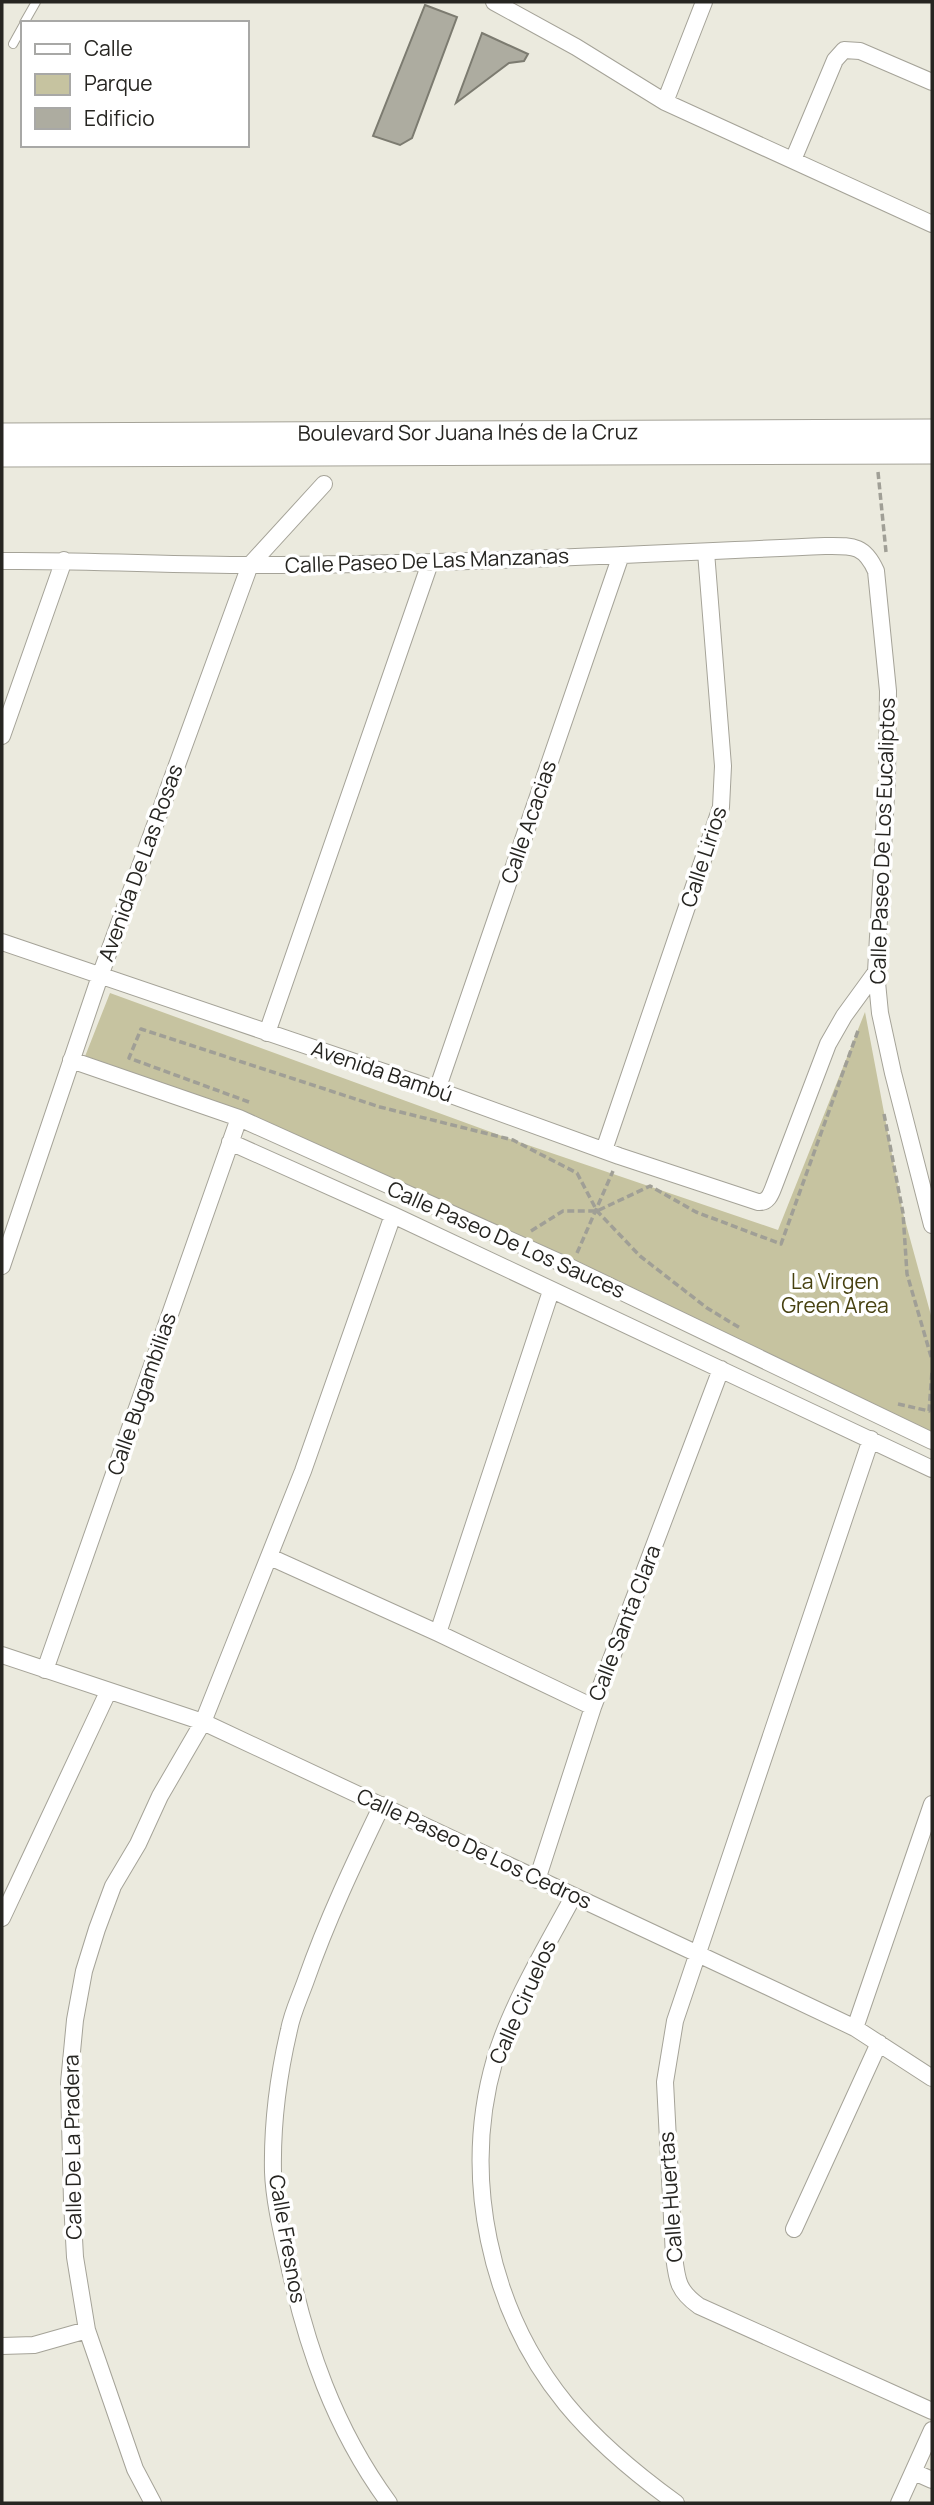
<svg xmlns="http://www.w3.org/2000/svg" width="934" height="2505" viewBox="0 0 934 2505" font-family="Manrope,sans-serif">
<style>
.green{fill:#c6c3a0}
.building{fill:#adaca0;stroke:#7c7b70;stroke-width:2}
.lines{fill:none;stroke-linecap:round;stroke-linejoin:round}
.service-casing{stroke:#a5a398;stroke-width:10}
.minor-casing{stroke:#a5a398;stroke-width:18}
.secondary-casing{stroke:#a5a398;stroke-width:25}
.path{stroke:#a09f96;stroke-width:3.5;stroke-dasharray:7 3.5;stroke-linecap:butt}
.service{stroke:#fff;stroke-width:8}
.minor{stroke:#fff;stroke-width:16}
.secondary{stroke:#fff;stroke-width:23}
.labels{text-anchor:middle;stroke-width:7;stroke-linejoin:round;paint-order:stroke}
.street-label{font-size:21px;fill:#262521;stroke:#fff}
.park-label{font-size:21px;fill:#474110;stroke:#fff}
</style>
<rect width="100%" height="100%" fill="#ebeade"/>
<!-- green -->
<path class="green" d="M110,993l403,147 265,90 87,-218 38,201 29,106v116l-675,-315 -173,-61z"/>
<!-- building -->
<path class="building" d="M425,5l32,12 -45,121 -12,7 -27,-9z
M482,33l46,21 -4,7 -15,2 -53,40z"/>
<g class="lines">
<defs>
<path id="service" d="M24,23l12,-21
M13,44l10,-18"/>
<path id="minor" d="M494,2l82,45 89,55 267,122
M665,102l39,-100
M793,160l42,-100 9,-10 16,1 72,31
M2,561c83,-1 166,4 250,4 191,0 382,-11 573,-19 27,0 39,-2 51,25l12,120 -1,88 -11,193 4,41 13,60 39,152
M2,736l62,-176
M2,942l435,148 182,66 139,46c10,1 13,-8 16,-16l54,-142 16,-28 32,-44
M267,1033l163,-470
M71,1060l168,58 331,149 362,174
M437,1090l184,-535
M230,1142l163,73 539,254
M604,1150l117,-343 2,-41 -17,-214
M2,1266l98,-290 150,-411 74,-81
M871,1439l-196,582 -10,61 9,174c3,25 4,35 25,50l233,105
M270,1557l168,76 155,74
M438,1633l113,-342
M2,1655l201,67 576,270 76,36 77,50
M45,1670l194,-552
M382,1805c-28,58 -55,115 -76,175 -6,17 -14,33 -17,50 -11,47 -17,94 -16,142 1,27 8,57 14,84 19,90 47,172 102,247
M537,1880l56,-173 128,-338
M573,1897c-26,48 -63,110 -78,162 -34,117 -6,251 71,345 32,39 70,70 110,99
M2,1918l106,-226
M855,2028l77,-224
M794,2229l85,-186
M2,2346l32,-1 53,-15
M914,2472l18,8
M153,2503l-18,-34 -48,-139 -12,-73 -3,-56 -3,-118 6,-63 9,-49 13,-42 16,-43 25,-42 22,-48 43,-74 100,-251 90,-256
M899,2503l33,-73"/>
<g id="secondary">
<path id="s1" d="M2,435l930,-4"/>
<path d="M2,455l930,-3"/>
</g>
</defs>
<!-- service casing -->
<use href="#service" class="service-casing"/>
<!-- minor casing -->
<use href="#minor" class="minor-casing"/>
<!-- secondary casing -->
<use href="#secondary" class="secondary-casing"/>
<!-- path -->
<path class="path" d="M878,472l8,80
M249,1102l-120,-44 12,-29 239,78 133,33 64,33 20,38 43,45 67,52 33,20
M884,1114l19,99 4,61 25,86
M531,1231l32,-20h34l53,-25 46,26 85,32 78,-216
M577,1253l36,-82
M898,1404l31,7 3,-40"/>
<!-- service -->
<use href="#service" class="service"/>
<!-- minor -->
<use href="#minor" class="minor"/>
<!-- secondary -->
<use href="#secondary" class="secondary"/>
</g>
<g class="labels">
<!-- street labels -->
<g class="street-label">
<text dy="7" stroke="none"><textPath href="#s1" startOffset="466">Boulevard Sor Juana Inés de la Cruz</textPath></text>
<text transform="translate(427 561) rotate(-2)" y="7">Calle Paseo De Las Manzanas</text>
<text transform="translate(529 822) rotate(-71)" y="7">Calle Acacias</text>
<text transform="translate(883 841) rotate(-88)" y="7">Calle Paseo De Los Eucaliptos</text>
<text transform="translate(704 857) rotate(-72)" y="7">Calle Lirios</text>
<text transform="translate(141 863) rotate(-70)" y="7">Avenida De Las Rosas</text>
<text transform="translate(382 1072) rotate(19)" y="7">Avenida Bambú</text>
<text transform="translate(506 1240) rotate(24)" y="7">Calle Paseo De Los Sauces</text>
<text transform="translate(142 1394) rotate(-71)" y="7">Calle Bugambilias</text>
<text transform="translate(625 1623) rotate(-69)" y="7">Calle Santa Clara</text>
<text transform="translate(474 1849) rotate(25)" y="7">Calle Paseo De Los Cedros</text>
<text transform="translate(523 2002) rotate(-66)" y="7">Calle Ciruelos</text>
<text transform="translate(73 2147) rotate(-91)" y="7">Calle De La Pradera</text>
<text transform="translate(671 2197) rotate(-94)" y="7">Calle Huertas</text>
<text transform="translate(287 2239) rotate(80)" y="7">Calle Fresnos</text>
</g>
<!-- park labels -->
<g class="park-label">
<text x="835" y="1289">La Virgen<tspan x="835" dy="24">Green Area</tspan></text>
</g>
</g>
<!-- border -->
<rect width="934" height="2505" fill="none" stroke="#262521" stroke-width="7"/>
<!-- legend -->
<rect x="21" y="21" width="228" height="126" fill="#ffffff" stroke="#a8a8a6" stroke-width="2"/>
<rect x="35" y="44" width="35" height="10" fill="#ffffff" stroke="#a8a8a6" stroke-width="2"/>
<text x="84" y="56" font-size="21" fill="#262521">Calle</text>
<rect x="35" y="74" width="35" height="21" fill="#c6c3a0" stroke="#a8a8a6" stroke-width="2"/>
<text x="84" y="91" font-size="21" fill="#262521">Parque</text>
<rect x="35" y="108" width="35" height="21" fill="#adaca0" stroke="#a8a8a6" stroke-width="2"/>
<text x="84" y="126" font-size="21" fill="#262521">Edificio</text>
</svg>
